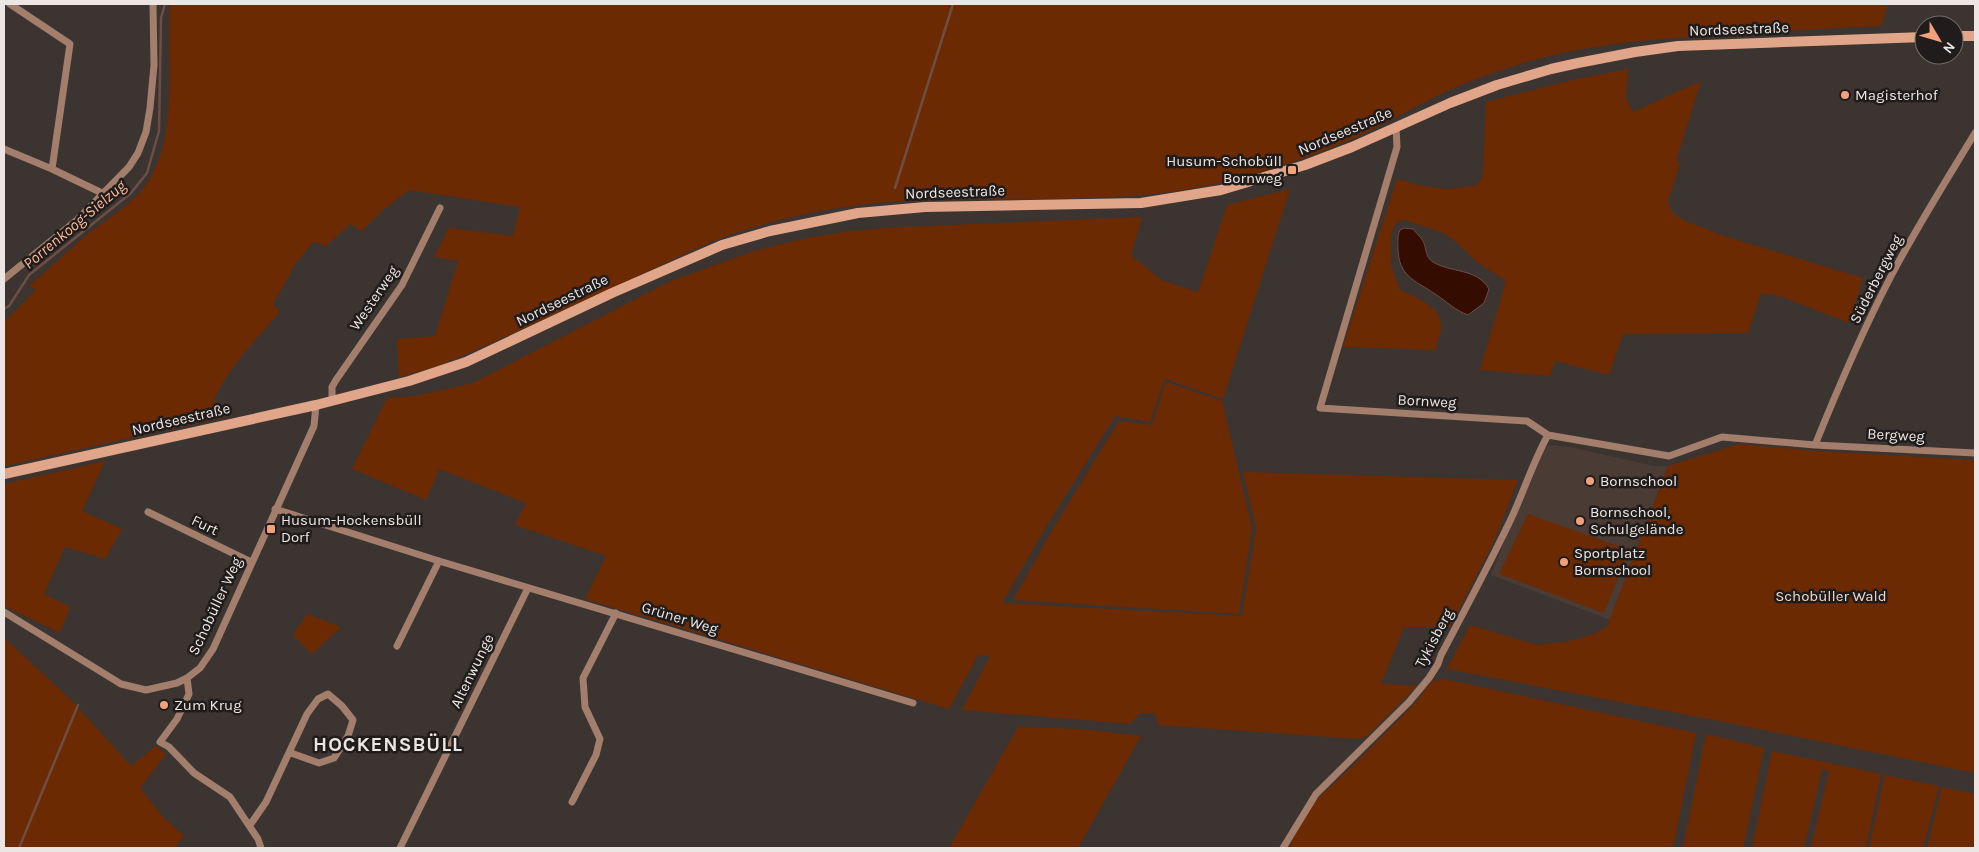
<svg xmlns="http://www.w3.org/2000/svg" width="1979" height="852" viewBox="0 0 1979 852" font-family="Karla,sans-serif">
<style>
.built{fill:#4a3b34}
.green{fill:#6c2a02}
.water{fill:#350d00;stroke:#6c4e44}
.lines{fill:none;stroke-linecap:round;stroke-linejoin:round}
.stream{stroke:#6c4e44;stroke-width:2.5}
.minor{stroke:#a37e6d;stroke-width:7}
.secondary{stroke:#e1a68a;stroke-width:10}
.poi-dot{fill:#f1a17c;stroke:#201c1b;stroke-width:2}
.labels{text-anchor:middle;stroke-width:5;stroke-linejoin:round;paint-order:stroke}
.street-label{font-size:15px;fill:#ebe6e3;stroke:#201c1b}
.poi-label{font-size:15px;fill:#ebe6e3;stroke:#201c1b;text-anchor:start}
.park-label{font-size:15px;fill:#efd8cd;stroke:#201c1b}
.water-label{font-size:16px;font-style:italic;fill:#fbb899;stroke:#201c1b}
.district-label{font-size:20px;font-weight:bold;letter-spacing:1px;fill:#ebe6e3;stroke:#201c1b}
</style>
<rect width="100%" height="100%" fill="#3c3430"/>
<!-- built -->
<path class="built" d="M1549,445l21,2 84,19h14l-58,154 -119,-45 45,-111 7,-14z"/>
<!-- green -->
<path class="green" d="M170,4h1718l-7,22c-64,3 -127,6 -191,11 -58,4 -117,10 -173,28 -28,9 -56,19 -82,32 -31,15 -60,33 -92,46 -38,16 -79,29 -119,39 -119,29 -244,8 -365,23 -48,6 -98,18 -143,35 -31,13 -62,29 -93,43 -49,22 -98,45 -147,67l-41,17 -36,10 -2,-38 38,-3 23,-75 -24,-4 15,-29 64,8 7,-29 -111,-17 -26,20 -21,21 -12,-7 -24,22 -13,-4 -17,21 -23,41 7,7c-23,29 -52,55 -66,89l11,17 -221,49v-144l32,-32 -7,-4c20,-18 40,-36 60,-53 19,-15 41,-27 56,-47 35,-47 21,-126 25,-182z
M1628,69l-2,30 7,13 68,-31 -25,80 4,2 -12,38 4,12 16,9 36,14 139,42 -14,45 -67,-26 -21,-4 -13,40 -125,1 -14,41 -54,-14 -5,15 -70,-6 26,-89 -28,-18 -25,-24 -15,-8 -34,-11 -7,2 -3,4 -3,11v28l9,25c14,6 41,16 41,36 0,7 -4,16 -6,24l-92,-3 54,-168 25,7 25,3 28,-3 7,-8 1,-7 3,-69 86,-22z
M1290,189l-67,210 -58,-20 -15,43 -35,-6 -71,114 -42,73 240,13 14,-88 -13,-56 275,8 -23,59 -45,88h-46l-23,57 36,2 -50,50 -8,3 -201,-14 -2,-10 -4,-2h-12l-10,11 -168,-14 28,-54 -12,-1 -29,54 -364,-110 21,-43 -91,-31 11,-22 -87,-34 -13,31 -74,-31 35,-71 28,-2 58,-13 198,-102 83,-30 53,-13 43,-7 51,-4 241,-10 -11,38 30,25 37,12 29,-87z
M1166,382l56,19 30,127 -13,86 -226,-14 41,-73 65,-106 33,4z
M1739,444l78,7 158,9v313l-261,-53 -267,-51 23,-44 67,20 33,-4 24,-7 13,-7 61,-161z
M105,461l-23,50 40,18 -17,30 -40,-12 -21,47 26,13 -10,26 -56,-27v-122z
M1528,514l101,36 -25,63 -105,-39z
M307,614l34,13 -29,27 -19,-19z
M4,638l64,59 63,69 25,-20 10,8 -26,34 22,28 22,20 -9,12h-171z
M1443,679l253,54 -23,115h-385l21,-38 11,-14 34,-31 63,-64 14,-19z
M1018,727l62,2 61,7 -63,112h-129z
M1706,734l58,14 -21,100h-60z
M1772,751l109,23 -15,74h-55l18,-77 -7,-2 -18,79h-52z
M1885,775l54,11 -16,62h-54z
M1942,787l33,7v54h-48z"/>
<!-- water -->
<path class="water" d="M1404,228l9,1c3,4 8,8 10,12 4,8 2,16 10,21 18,11 44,6 56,27l-5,14 -16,12c-12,-4 -22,-14 -33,-21 -20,-14 -36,-17 -37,-45 0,-7 -1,-13 2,-19z"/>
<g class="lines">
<!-- stream -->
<path class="stream" d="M895,188l58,-184
M4,309l5,-3 20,-31 102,-82 16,-20 12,-42 2,-113 4,-14
M19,848l59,-143"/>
<!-- minor -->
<path class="minor" d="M10,4l60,40 -18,125
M1396,127l1,20 -77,261 207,13 21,14 121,21 53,-19 93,8 160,8
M4,149l48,20 50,24
M4,279l73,-59 52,-53 9,-14 8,-21 4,-24 4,-43 -1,-61
M332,401v-14l4,-7 66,-95 38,-77
M1815,445c23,-57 47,-113 75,-167 26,-50 56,-97 85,-145
M275,509l164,52 474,142
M148,512l103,50
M4,612l117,72 25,6 31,-7 10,-5 13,-10 13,-19 101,-223 2,-21
M397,646l42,-85
M187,678l2,16 -12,25 -17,23 9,5 25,26 36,24 28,42 3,9
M572,802l24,-47 4,-16 -15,-32 -2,-29 33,-65
M250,825l16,-23 41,-88 11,-15 10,-5 14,12 11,14 -5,16 -14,22 -15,5 -28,-10
M400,848l128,-260
M1283,848l33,-54 93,-92 20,-24 9,-14 3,-9c24,-45 48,-90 70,-136 13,-28 22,-57 37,-84"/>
<!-- secondary -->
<path class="secondary" d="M1954,36h21
M4,474l312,-69 93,-24 57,-19 146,-69 110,-48 48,-14 88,-18 67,-6 216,-4 80,-13 84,-25 47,-18 98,-44 47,-18 54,-16 27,-6 57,-11 43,-6 246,-9"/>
</g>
<!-- markers -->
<g class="poi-dot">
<circle cx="1845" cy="95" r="5"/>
<rect x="1287" y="165" width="10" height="10" rx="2.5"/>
<circle cx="1590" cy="481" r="5"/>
<circle cx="1580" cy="521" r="5"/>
<rect x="266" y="524" width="10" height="10" rx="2.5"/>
<circle cx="1564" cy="562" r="5"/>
<circle cx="164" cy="705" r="5"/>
</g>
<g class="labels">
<!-- street labels -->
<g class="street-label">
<text transform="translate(1739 29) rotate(-2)" y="5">Nordseestraße</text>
<text transform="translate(1345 131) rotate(-23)" y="5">Nordseestraße</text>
<text transform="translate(955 192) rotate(-2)" y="5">Nordseestraße</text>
<text transform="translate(1876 279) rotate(-63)" y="5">Süderbergweg</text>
<text transform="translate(374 298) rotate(-56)" y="5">Westerweg</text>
<text transform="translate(562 300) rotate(-26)" y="5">Nordseestraße</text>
<text transform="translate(1427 401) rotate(3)" y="5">Bornweg</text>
<text transform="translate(181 419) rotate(-13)" y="5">Nordseestraße</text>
<text transform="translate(1896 435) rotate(3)" y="5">Bergweg</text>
<text transform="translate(205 525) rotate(26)" y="5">Furt</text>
<text transform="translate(215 606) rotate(-65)" y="5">Schobüller Weg</text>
<text transform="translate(680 618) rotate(17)" y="5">Grüner Weg</text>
<text transform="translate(1434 638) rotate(-62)" y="5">Tykisberg</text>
<text transform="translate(472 671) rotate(-64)" y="5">Altenwunge</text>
</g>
<!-- poi labels -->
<g class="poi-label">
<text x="1855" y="100">Magisterhof</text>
<text x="1282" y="166" text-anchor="end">Husum-Schobüll<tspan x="1282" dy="17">Bornweg</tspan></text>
<text x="1600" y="486">Bornschool</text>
<text x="1590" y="517">Bornschool,<tspan x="1590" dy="17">Schulgelände</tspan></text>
<text x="281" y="525">Husum-Hockensbüll<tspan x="281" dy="17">Dorf</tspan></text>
<text x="1574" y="558">Sportplatz<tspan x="1574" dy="17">Bornschool</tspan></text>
<text x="174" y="710">Zum Krug</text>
</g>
<!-- park labels -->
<g class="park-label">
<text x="1831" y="601">Schobüller Wald</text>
</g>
<!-- water labels -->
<g class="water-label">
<text transform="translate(74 224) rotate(-40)" y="6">Porrenkoog-Sielzug</text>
</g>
<!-- district labels -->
<g class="district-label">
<text x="388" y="751">HOCKENSBÜLL</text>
</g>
</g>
<!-- border -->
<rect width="1979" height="852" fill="none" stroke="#ebe6e3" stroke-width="10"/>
<!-- north arrow -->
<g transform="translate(1939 40) rotate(128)"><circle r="24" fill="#201c1b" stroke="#716d6b"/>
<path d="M0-4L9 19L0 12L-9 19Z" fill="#f1a17c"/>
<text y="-8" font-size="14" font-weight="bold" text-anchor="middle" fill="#ebe6e3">N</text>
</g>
</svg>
